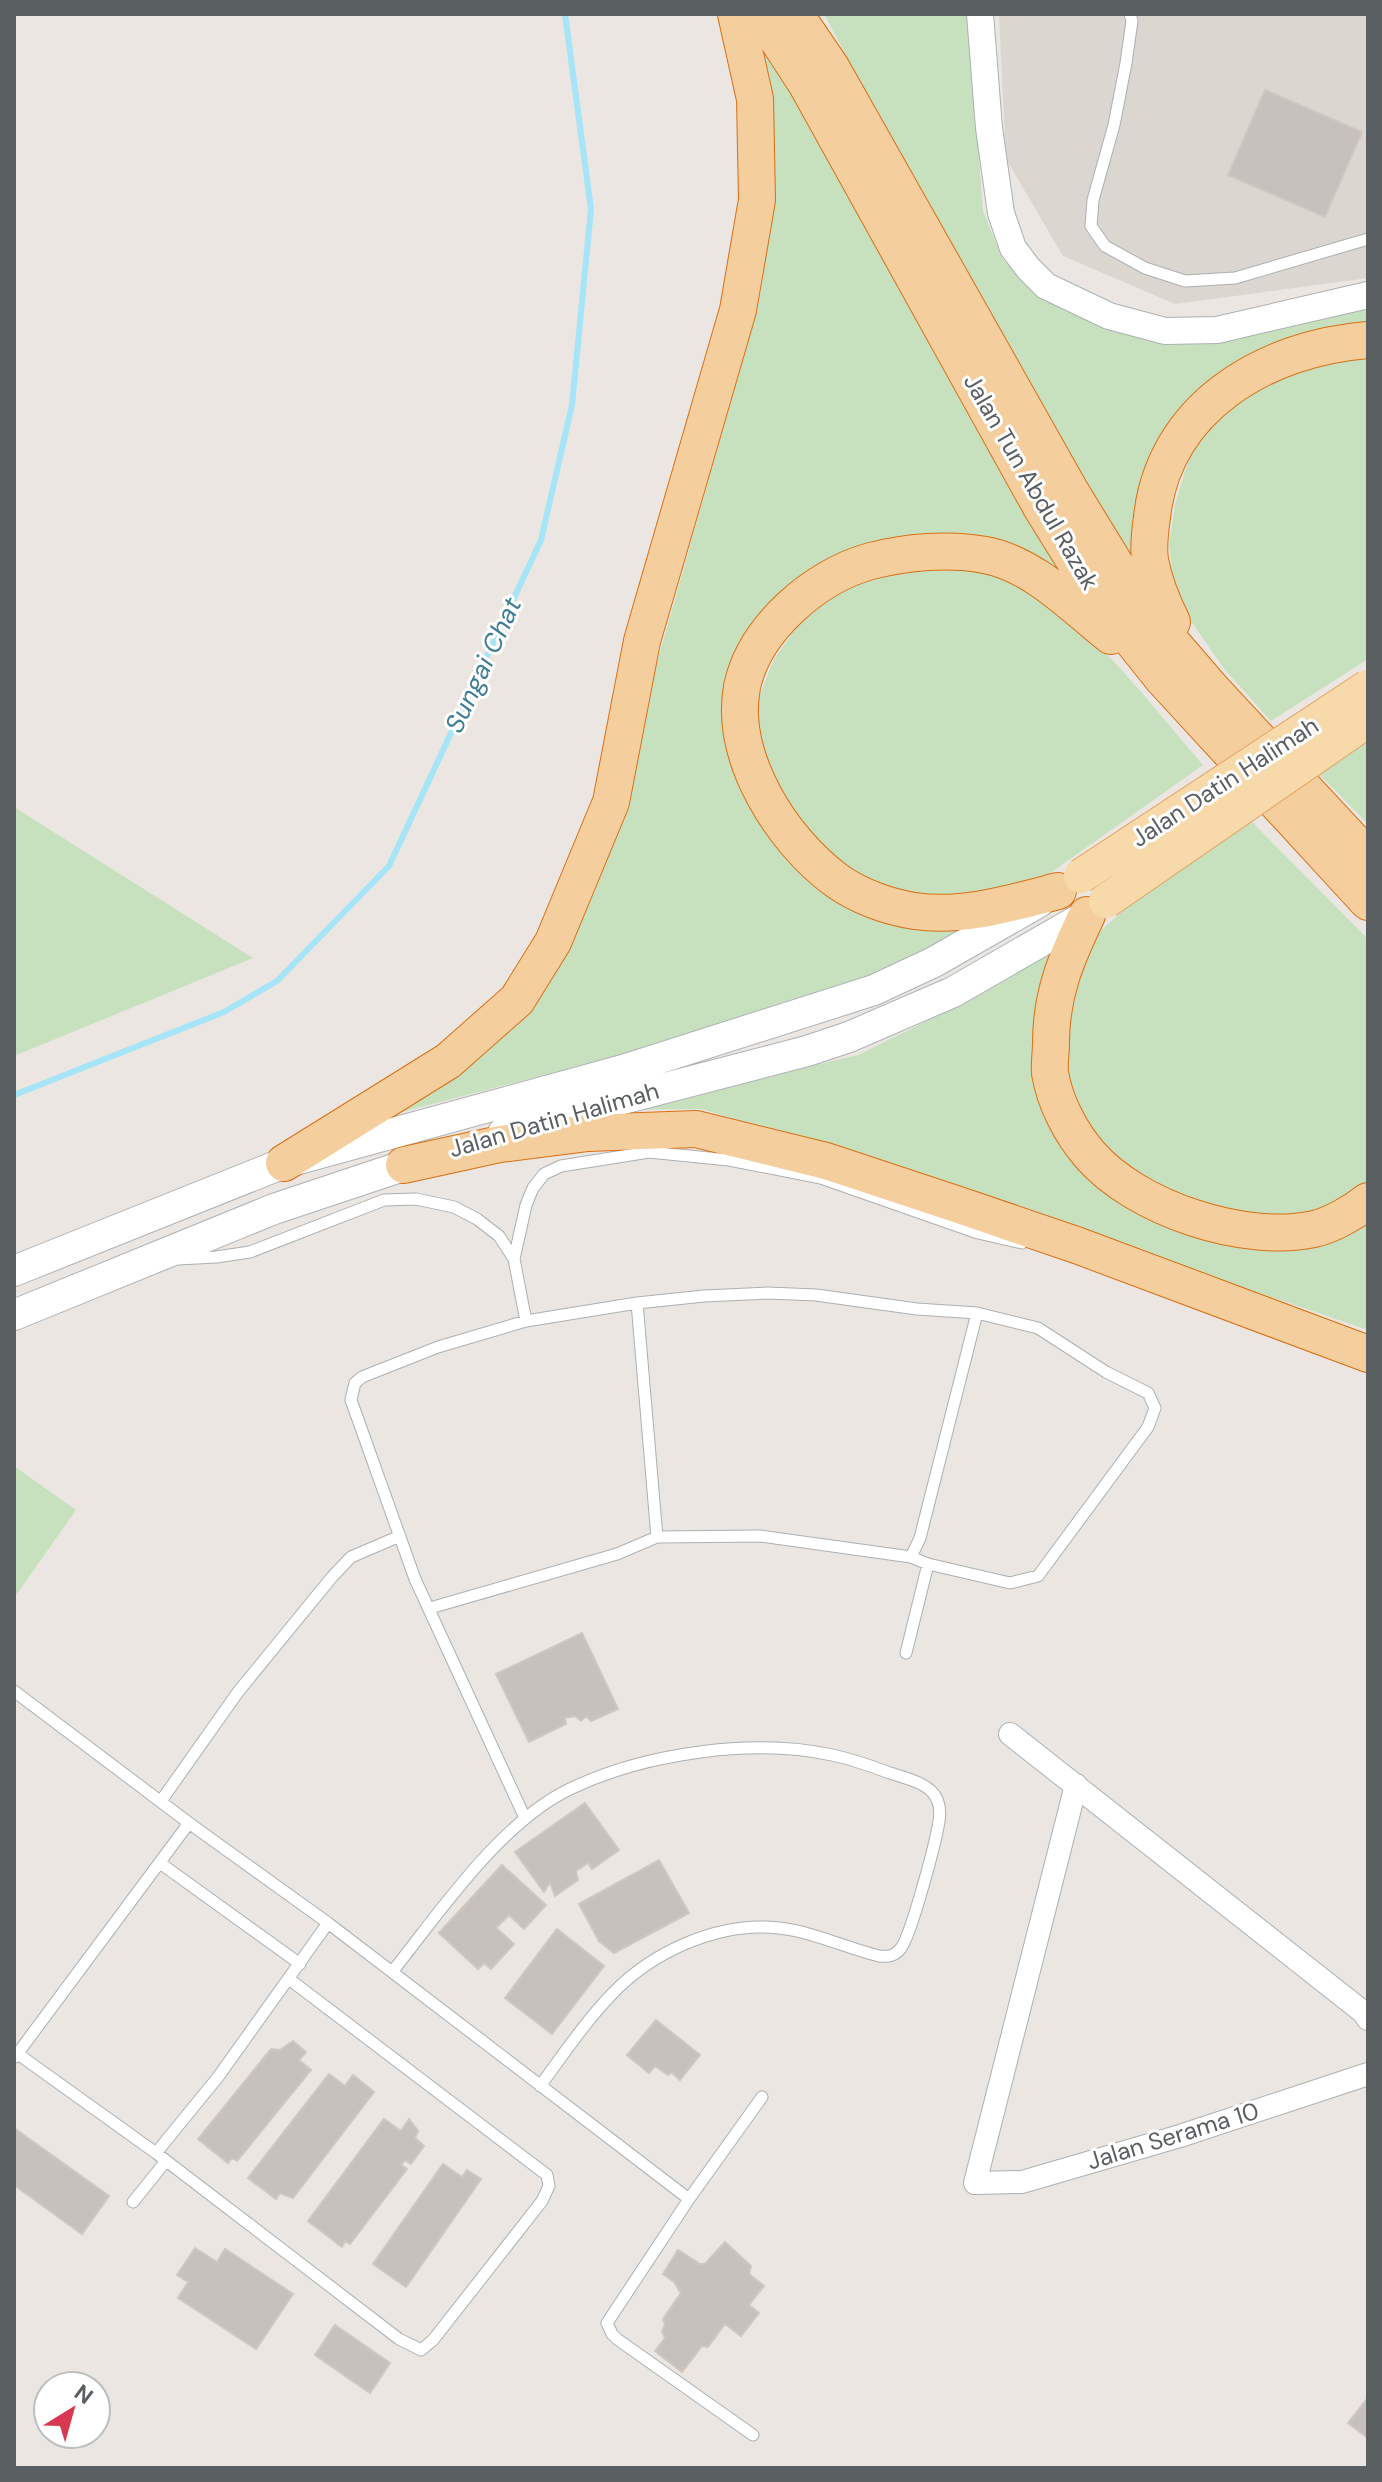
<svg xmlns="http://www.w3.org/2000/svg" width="1382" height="2482" viewBox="0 0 1382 2482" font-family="'DM Sans',sans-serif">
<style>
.education{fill:#dbd6cf}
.green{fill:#c7e1bf}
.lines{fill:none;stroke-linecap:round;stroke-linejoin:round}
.stream{stroke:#a5e5f7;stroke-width:6}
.building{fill:#c6c1bd;stroke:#cfc7c0;stroke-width:2}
.service-casing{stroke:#acb0b2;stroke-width:13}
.minor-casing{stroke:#acb0b2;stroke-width:24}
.tertiary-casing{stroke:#acb0b2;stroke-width:28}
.secondary-casing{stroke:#aeb2b5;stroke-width:32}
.trunk-casing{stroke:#d86f14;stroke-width:38}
.service{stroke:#fff;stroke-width:11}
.minor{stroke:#fff;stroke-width:22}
.tertiary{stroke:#fff;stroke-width:26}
.secondary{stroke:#fff;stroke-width:30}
.trunk{stroke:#f5ce9d;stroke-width:36}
.primary-bridge-casing{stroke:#e4a261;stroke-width:36;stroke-linecap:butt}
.primary-bridge{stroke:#f7d9aa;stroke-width:34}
.labels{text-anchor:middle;stroke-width:6;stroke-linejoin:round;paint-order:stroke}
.street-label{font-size:24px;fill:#595e60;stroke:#fff}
.water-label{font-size:26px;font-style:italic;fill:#3f7d96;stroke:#fff}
</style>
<rect width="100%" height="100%" fill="#ebe6e1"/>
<!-- education -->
<path class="education" d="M999,14h369v264l-193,26 -112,-48 -57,-97z"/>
<!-- green -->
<path class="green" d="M746,14l329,573 -131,-51 -63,4 -70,27 -50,48 -30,131 116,153 163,7 -111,61 -197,67 -339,88 76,-50 153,-197 70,-230 97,-342 13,-89z
M824,14h144l15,197 20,49 46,42 94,35 225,-32v29l-178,77 -49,167 -190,-325z
M1368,359v300l-97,62 -46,-51 -50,-72 -6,-54 6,-40 16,-52 24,-34 54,-37 60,-19z
M963,566c24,8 53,14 74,28 60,38 119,117 166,171l-164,116 -96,20 -60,-11 -55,-28 -47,-55 -23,-60 1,-50 15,-38 23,-32 26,-24 33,-20 35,-16z
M1368,741v83l-50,-51z
M14,807l239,151 -239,98z
M1252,822l116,117v244l-22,18 -50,22 -51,-2 -114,-41 -52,-53 -22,-83 28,-100 60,-52z
M1060,941l-20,149 128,130 200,-4v114l-399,-136 -267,-85 -76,1 232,-55 91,-45z
M14,1466l62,44 -62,88z"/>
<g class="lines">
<!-- stream -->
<path class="stream" d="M14,1095l210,-83 53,-31 112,-115 152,-326 31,-135 19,-196 -26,-195"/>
</g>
<!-- building -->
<path class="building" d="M1265,90l97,42 -37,85 -97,-42z
M582,1633l36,76 -27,12 -5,-5 -5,5 -6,-5 -10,2 1,6 -37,18 -33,-68z
M585,1803l34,47 -27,19 -4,-6 -12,8 2,9 -23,16 -5,-14 -6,10 -29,-40z
M659,1860l30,53 -75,40 -15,-12 -20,-37z
M502,1865l44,40 -22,24 -15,-14 -13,13 18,16 -23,25 -7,-6 -6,6 -39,-36z
M557,1929l47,37 -52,68 -47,-36z
M656,2020l44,35 -20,25 -9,-8 -3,3 -13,-9 -6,7 -22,-18z
M293,2041l13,11 -7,8 12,10 -74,91 -5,-3 -4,5 -30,-24 73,-90 9,1z
M329,2074l16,12 8,-11 21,17 -81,106 -13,-5 -4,6 -28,-21z
M384,2119l17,12 8,-12 9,12 -3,7 9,8 -13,18 -6,-4 -4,5 6,4 -57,75 -5,-3 -3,6 -34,-26z
M14,2128l95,68 -27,38 -68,-49z
M443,2164l19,13 5,-7 14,9 -75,108 -33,-23z
M725,2242l26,24 -2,8 15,12 -15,19 10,8 -18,23 -16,-12 -17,23 -6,-1 -20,26 -27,-21 10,-13 -3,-7 3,-6 -2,-6 18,-26 -7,-11 -11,-8 15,-24 22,14h5z
M195,2248l22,14 8,-13 68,45 -37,55 -78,-51 10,-16 -11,-7z
M335,2325l55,38 -20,30 -55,-38z
M1366,2400l2,2v36l-20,-15z"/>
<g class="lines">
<defs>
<path id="service" d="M1130,14l2,7 -6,42 -12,62 -21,75 -2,26 14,20 40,22 40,13 50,-3 133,-39
M178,1259l38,-2 34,-5 134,-52 32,-1 38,8 23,12 22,17 15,23 12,62
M514,1259l12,-54 7,-17 11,-14 17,-8 88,-14 80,8 92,18 157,55 44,10
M637,1303l20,234
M911,1557l9,-19 57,-225
M430,1608l187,-54 40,-17 103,-1 151,21 17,7 82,19 28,-7 110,-149 7,-19 -7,-15 -42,-21 -68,-44 -61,-15 -60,-4 -101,-14 -48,-2 -64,3 -67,7 -111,18 -88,26 -76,30 -7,6 -4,17 64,179 110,239
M906,1653l22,-89
M14,1691l175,132 139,100 361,276
M161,1801l77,-109 94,-115 19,-20 49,-21
M160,1863l140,101
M392,1972c48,-60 109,-151 180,-184 74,-35 181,-50 260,-33 20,4 39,11 58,18 31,10 57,15 48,54 -4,21 -27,108 -37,121 -6,8 -12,9 -22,8 -33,-8 -65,-24 -100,-28 -59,-7 -126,23 -167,66 -27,28 -49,61 -72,92
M18,2054l138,99 243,186 22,11 12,-10 109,-139 7,-15 -2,-11 -258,-196
M15,2057l174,-234
M156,2153l62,-76 110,-154
M133,2202l33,-41
M753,2435l-136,-96 -5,-5 -5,-11 82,-124 73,-102"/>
<path id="minor" d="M1010,1734l353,278 5,7
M1076,1785l-101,398 47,-1 158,-46 188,-62"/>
<path id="tertiary" d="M980,14l9,114 12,85 12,35 15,20 18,18 63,30 56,15 52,-1 151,-35"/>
<path id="secondary" d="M503,1133l43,-14 261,-68 42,-14 104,-45 134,-77
M14,1271l270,-108 339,-93 251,-80 60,-28 105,-60
M14,1315l260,-106 153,-51"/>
<path id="trunk" d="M761,14l46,71 234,422 54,87 67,84 206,224
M795,14l36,53 240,425 71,116 69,80 157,169
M1172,622c-10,-20 -18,-40 -22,-62 -2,-14 0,-29 2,-43 12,-110 113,-169 216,-177
M1058,891c-46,12 -96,27 -143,20 -27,-4 -57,-15 -79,-31 -54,-40 -107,-122 -94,-193 12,-58 73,-111 129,-126 35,-9 78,-13 114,-6 49,9 89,52 126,81
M1087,915c-21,44 -36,79 -36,128 0,10 -2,21 -1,30 5,30 21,60 40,82 47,54 155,89 224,74 18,-4 40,-17 54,-28
M284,1163l164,-102 69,-61 36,-58 58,-140 31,-161 96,-331 19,-110 -2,-101 -19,-85
M404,1165l96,-21 88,-11 108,-4 130,32 133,44 120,41 289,108"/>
</defs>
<!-- service casing -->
<use href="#service" class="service-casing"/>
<!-- minor casing -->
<use href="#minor" class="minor-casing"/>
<!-- tertiary casing -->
<use href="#tertiary" class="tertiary-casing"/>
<!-- secondary casing -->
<use href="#secondary" class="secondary-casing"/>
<!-- trunk casing -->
<use href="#trunk" class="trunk-casing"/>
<!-- service -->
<use href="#service" class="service"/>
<!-- minor -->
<use href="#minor" class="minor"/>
<!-- tertiary -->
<use href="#tertiary" class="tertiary"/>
<!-- secondary -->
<use href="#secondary" class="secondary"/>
<!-- trunk -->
<use href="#trunk" class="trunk"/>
<defs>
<path id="primary-bridge" d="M1081,876l287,-189
M1106,901l262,-181"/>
</defs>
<!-- primary-bridge casing -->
<use href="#primary-bridge" class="primary-bridge-casing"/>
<!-- primary-bridge -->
<use href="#primary-bridge" class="primary-bridge"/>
</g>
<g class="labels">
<!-- street labels -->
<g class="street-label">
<text transform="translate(1031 482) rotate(60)" y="8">Jalan Tun Abdul Razak</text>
<text transform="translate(1225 782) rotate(-33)" y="8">Jalan Datin Halimah</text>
<text transform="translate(554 1120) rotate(-16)" y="8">Jalan Datin Halimah</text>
<text transform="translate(1173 2136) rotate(-17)" y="8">Jalan Serama 10</text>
</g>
<!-- water labels -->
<g class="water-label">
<text transform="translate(483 665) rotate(-65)" y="9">Sungai Chat</text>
</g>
</g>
<!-- border -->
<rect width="1382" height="2482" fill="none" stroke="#595e60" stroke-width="32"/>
<!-- north arrow -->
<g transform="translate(72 2410) rotate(37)"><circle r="38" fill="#ffffff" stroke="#bdbfbf" stroke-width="2"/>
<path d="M0-6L14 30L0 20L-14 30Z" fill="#d93950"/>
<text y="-12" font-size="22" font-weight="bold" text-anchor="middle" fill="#595e60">N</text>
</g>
</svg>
